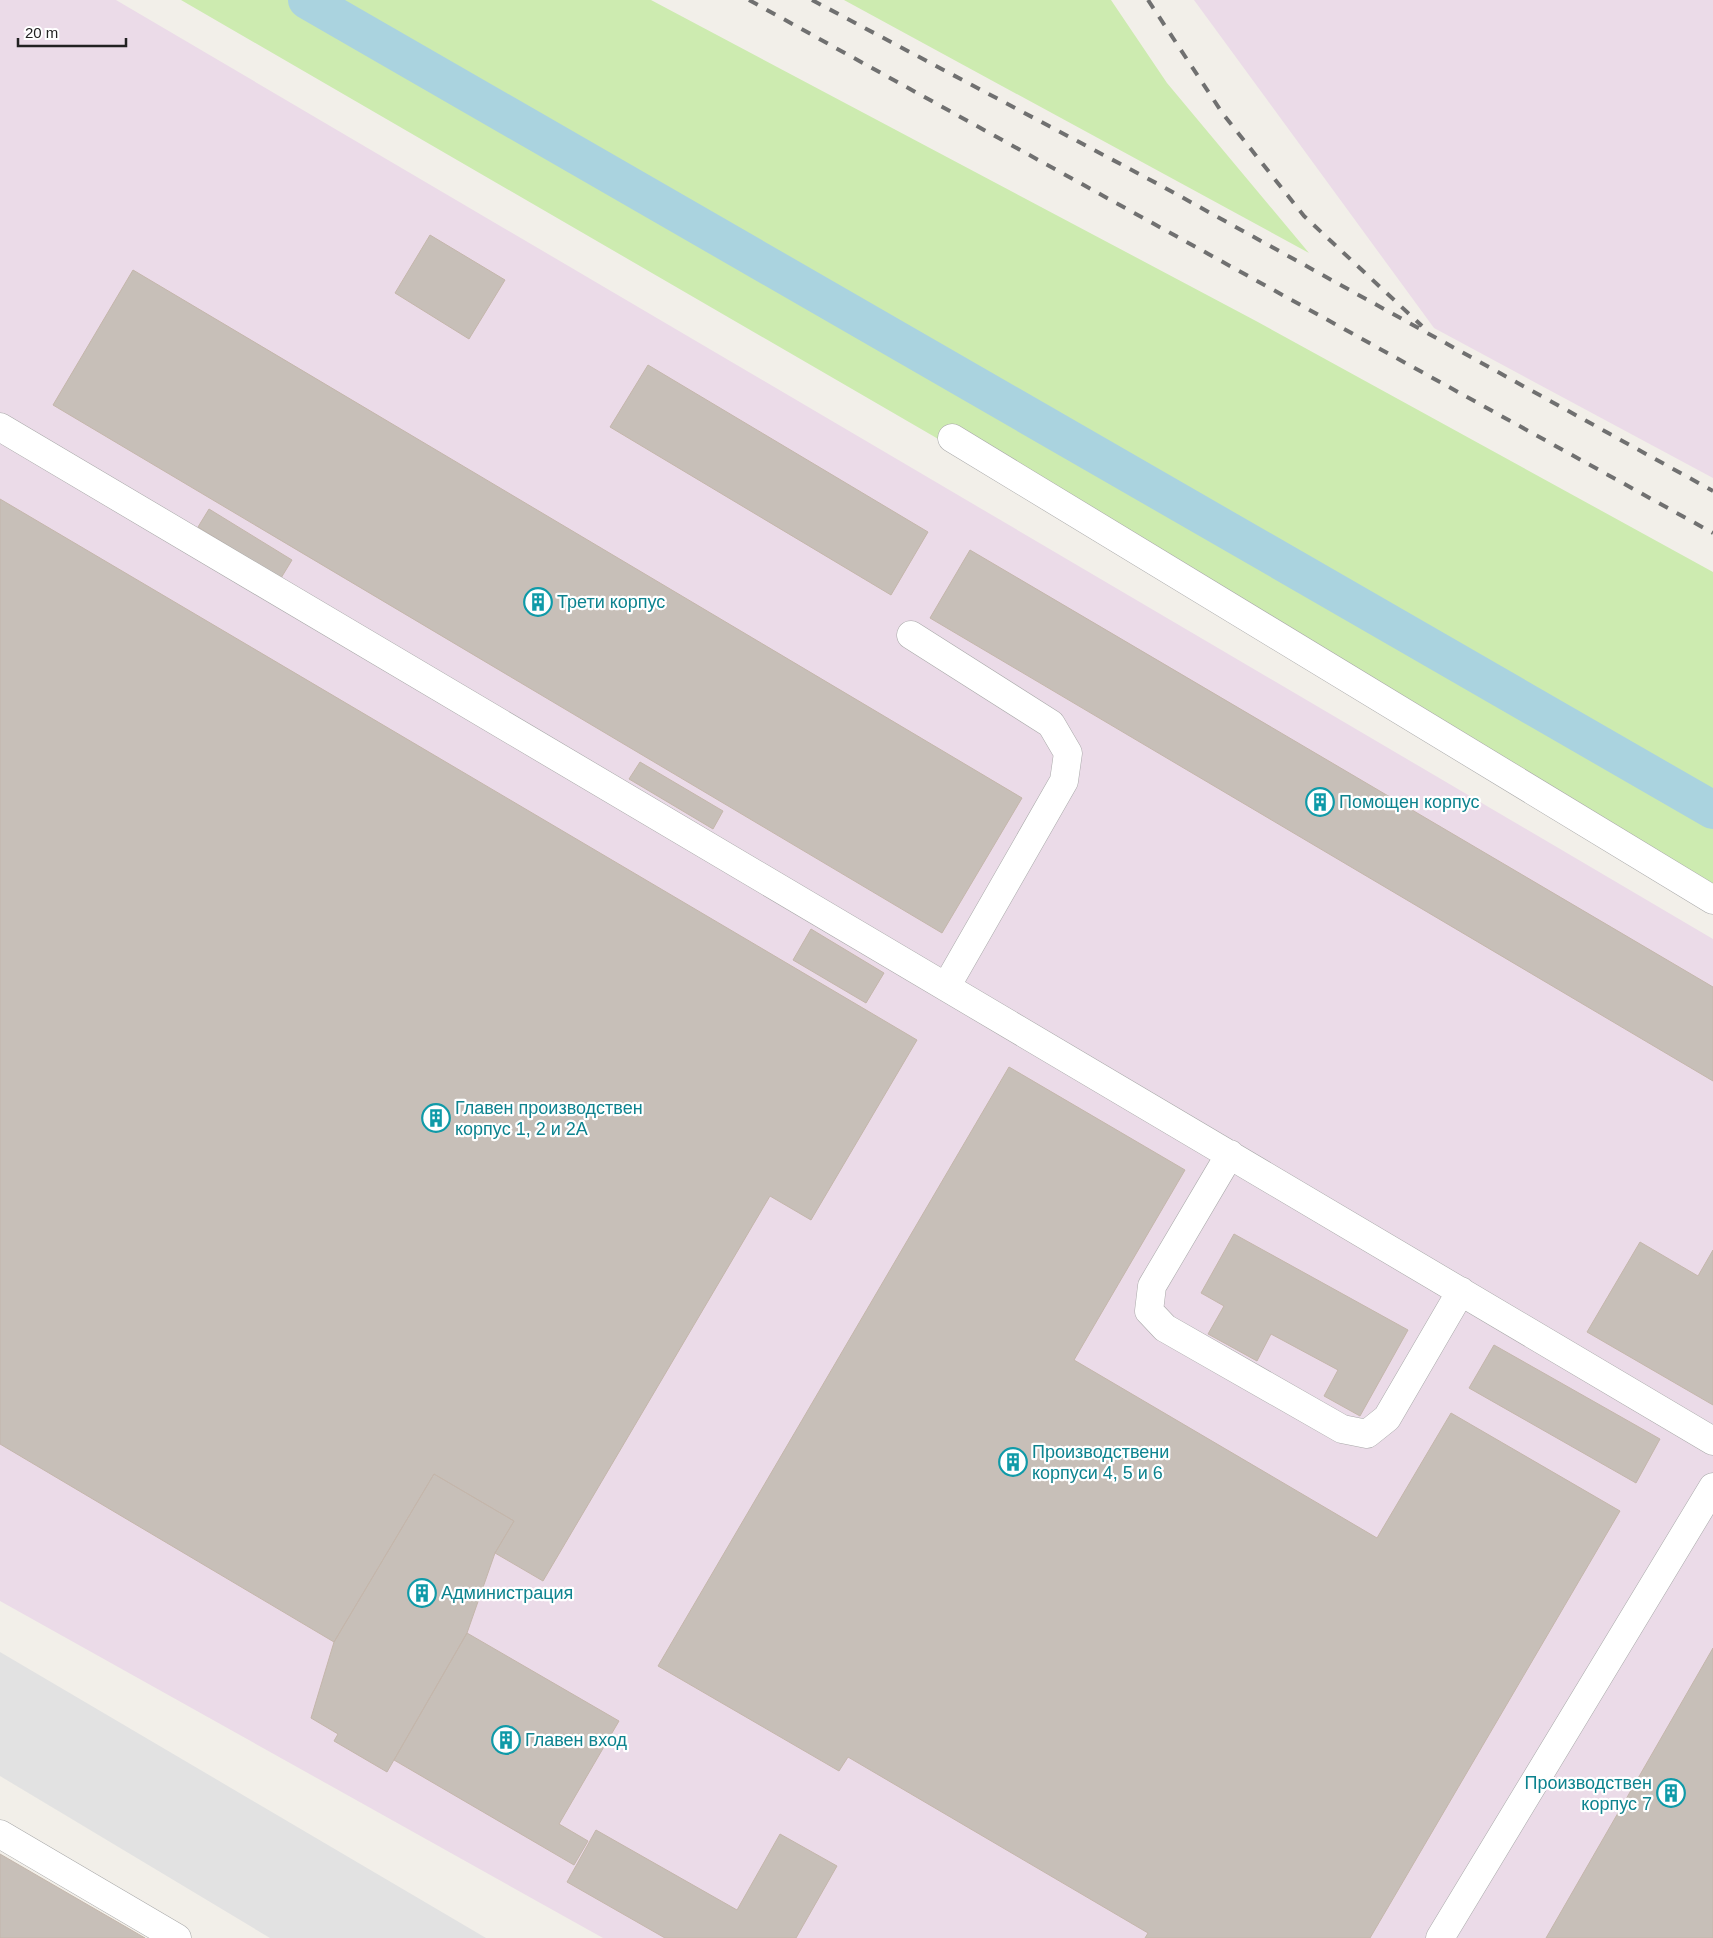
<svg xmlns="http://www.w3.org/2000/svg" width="1713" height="1938" viewBox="0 0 1713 1938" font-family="Helvetica,sans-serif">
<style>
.industrial{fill:#ebdbe8}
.grass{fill:#cdebb0}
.parking{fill:#e2e2e2}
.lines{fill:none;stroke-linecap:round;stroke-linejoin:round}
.canal{stroke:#aad3df;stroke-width:38}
.building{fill:#c7bfb8;stroke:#c4b6ab}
.minor-casing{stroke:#a9a9a9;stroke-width:29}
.minor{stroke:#fff;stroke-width:28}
.rail{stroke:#707070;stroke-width:4;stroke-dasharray:10 10;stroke-linecap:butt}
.labels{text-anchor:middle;stroke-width:4.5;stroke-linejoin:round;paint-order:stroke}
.culture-label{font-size:18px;fill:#0d838f;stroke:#fff;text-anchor:start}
</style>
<rect width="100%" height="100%" fill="#f2efe9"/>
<!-- industrial -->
<path class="industrial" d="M0,0h116l1597,939v999h-1110l-603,-337z
M1194,0h519v478l-279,-150z"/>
<!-- grass -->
<path class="grass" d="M181,0h470l605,321 457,251v316z
M844,0h267l56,83 142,170z"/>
<!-- parking -->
<path class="parking" d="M0,1652l486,286h-216l-270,-162z"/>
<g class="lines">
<!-- canal -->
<path class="canal" d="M307,0l1406,810"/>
</g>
<!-- building -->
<path class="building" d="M430,235l75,45 -36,59 -74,-46z
M133,270l889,528 -80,135 -889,-528z
M648,365l280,167 -37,63 -281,-168z
M0,499l917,541 -106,180 -41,-24 -227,385 -48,-28 19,-32 -80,-47 -100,168 -334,-198z
M209,509l83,51 -11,18 -83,-51z
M970,550l743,437v94l-783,-463z
M640,762l83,49 -10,18 -84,-50z
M811,929l73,44 -18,30 -73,-43z
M1009,1067l176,103 -111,190 303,178 74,-125 169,98 -250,427h-225l3,-5 -300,-176 -9,14 -181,-105z
M1234,1234l174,96 -48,86 -36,-20 14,-26 -67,-36 -14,27 -49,-27 16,-28 -23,-13z
M1640,1242l58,34 15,-26v155l-126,-73z
M1494,1345l166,94 -24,44 -167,-95z
M434,1474l80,47 -19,32 -28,80 -80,139 -53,-31 4,-7 -27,-16 23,-76z
M467,1633l152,88 -60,103 29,17 -14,24 -180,-105z
M1713,1648v290h-167z
M596,1830l141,80 43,-76 57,32 -41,72h-131l-98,-56z
M0,1854l145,84h-145z"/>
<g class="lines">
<defs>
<path id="minor" d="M0,427l1713,1014
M952,438l761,462
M911,635l140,89 17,29 -4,28 -118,206
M1230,1154l-78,132 -3,25 16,17 177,101 25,5 20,-16 74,-127
M0,1834l177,104
M1440,1938l273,-451"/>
</defs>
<!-- minor casing -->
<use href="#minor" class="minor-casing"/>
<!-- minor -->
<use href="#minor" class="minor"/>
<!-- rail -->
<path class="rail" d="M749,0l964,533
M812,0l346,184 555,307
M1148,0l75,114 81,102 118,110"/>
</g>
<!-- icons -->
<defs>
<symbol id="building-ring" viewBox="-11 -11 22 22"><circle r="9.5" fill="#fff" stroke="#0f9aa8" stroke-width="1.5"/><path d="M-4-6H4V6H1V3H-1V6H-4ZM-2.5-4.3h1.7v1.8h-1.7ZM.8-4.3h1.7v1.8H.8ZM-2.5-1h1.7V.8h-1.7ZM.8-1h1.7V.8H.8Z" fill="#0f9aa8"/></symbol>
</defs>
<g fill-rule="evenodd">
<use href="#building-ring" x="522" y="586" width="32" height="32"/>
<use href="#building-ring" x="1304" y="786" width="32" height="32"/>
<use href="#building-ring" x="420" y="1102" width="32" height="32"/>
<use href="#building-ring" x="997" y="1446" width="32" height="32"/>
<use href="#building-ring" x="406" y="1577" width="32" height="32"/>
<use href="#building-ring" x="490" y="1724" width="32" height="32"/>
<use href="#building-ring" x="1655" y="1777" width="32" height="32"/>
</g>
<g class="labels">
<!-- culture labels -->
<g class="culture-label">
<text x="557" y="608">Трети корпус</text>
<text x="1339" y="808">Помощен корпус</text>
<text x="455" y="1114">Главен производствен<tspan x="455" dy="21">корпус 1, 2 и 2А</tspan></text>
<text x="1032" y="1458">Производствени<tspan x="1032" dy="21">корпуси 4, 5 и 6</tspan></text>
<text x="441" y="1599">Администрация</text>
<text x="525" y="1746">Главен вход</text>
<text x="1652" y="1789" text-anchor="end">Производствeн<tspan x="1652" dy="21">корпус 7</tspan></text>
</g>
</g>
<!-- scale -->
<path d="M18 38v8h108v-8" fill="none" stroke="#222222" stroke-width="2.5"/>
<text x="25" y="38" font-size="15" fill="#222222" stroke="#ffffff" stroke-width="4" paint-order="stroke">20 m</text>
</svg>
